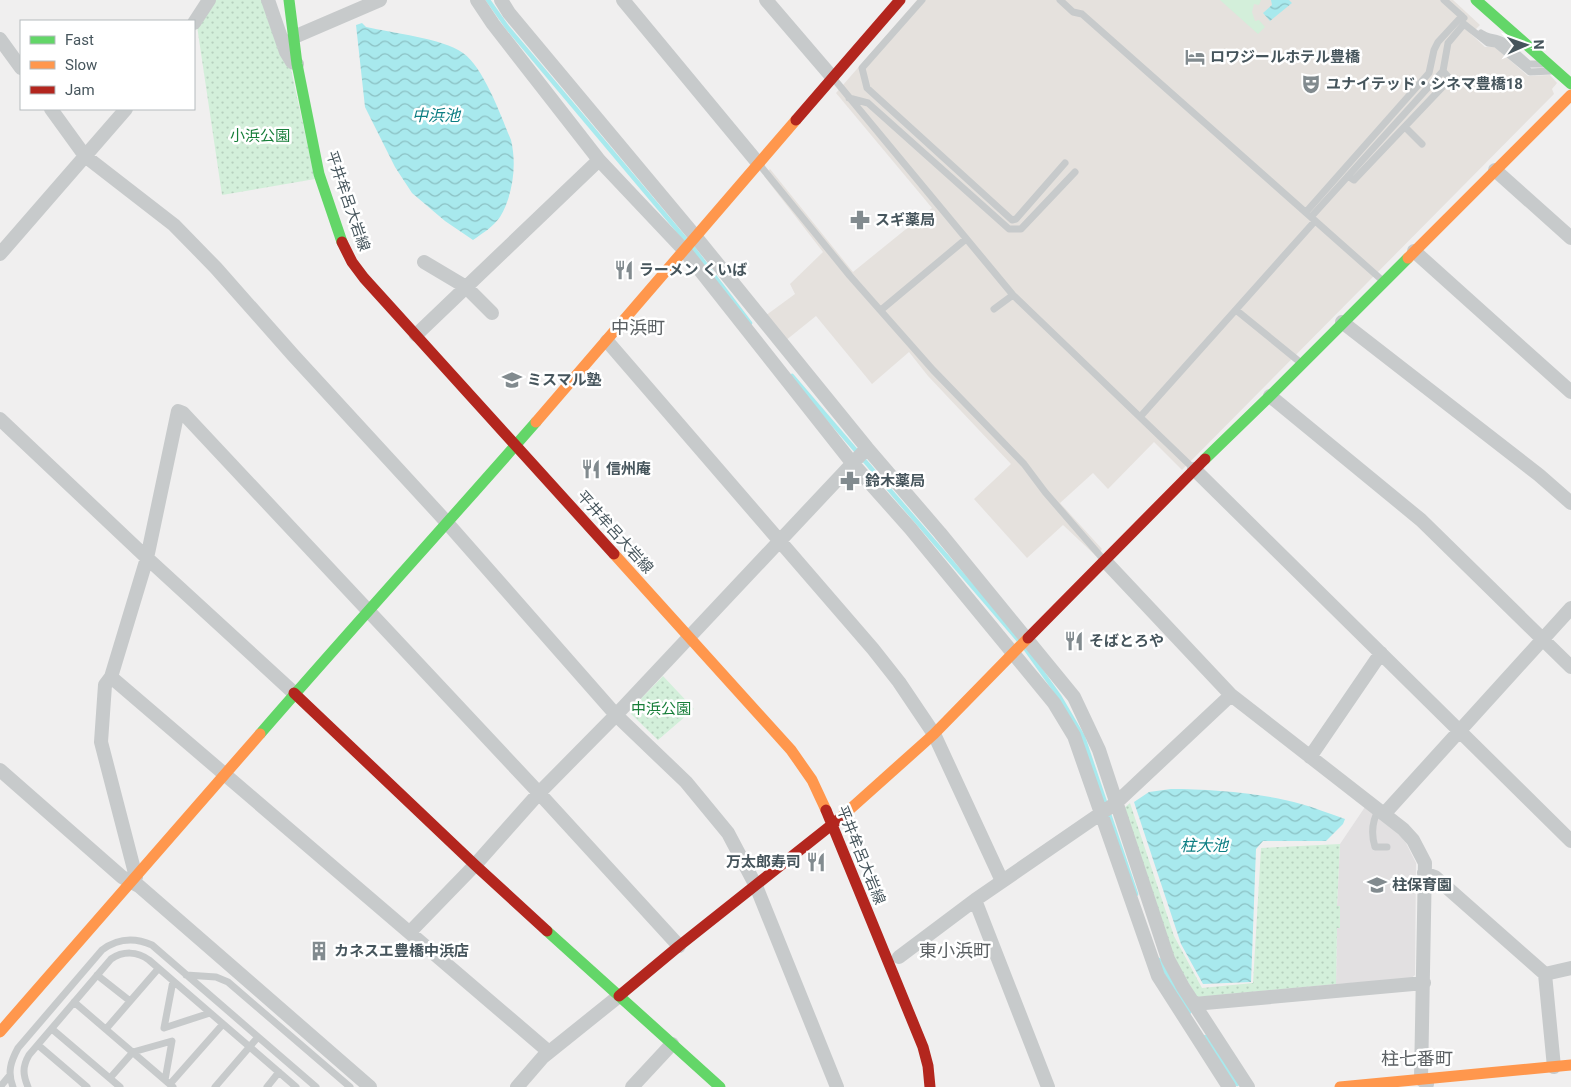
<svg xmlns="http://www.w3.org/2000/svg" width="1571" height="1087" viewBox="0 0 1571 1087" font-family="Roboto,'Noto Sans JP',sans-serif">
<style>
.commercial{fill:#e5e1dd}
.education{fill:#e2e0e1}
.grass{fill:#d3efda}
.park{fill:url(#park-dots)}
.water{fill:url(#water-waves)}
.lines{fill:none;stroke-linecap:round;stroke-linejoin:round}
.stream{stroke:#a8e9ed;stroke-width:4.5}
.lane{stroke:#c7cacb;stroke-width:7}
.street{stroke:#c7cacb;stroke-width:14}
.fast{stroke:#63d668;stroke-width:11}
.slow{stroke:#ff974d;stroke-width:11}
.jam{stroke:#b3261e;stroke-width:11}
.labels{text-anchor:middle;stroke-width:5;stroke-linejoin:round;paint-order:stroke}
.poi-label{font-size:15px;font-weight:bold;fill:#46555c;stroke:#fff;text-anchor:start}
.park-label{font-size:15px;fill:#177e39;stroke:#fff}
.street-label{font-size:15px;fill:#46555c;stroke:#fff}
.water-label{font-size:16px;font-style:italic;fill:#0d7e83;stroke:#fff}
.quarter-label{font-size:18px;fill:#5b6063;stroke:#fff}
</style>
<defs>
<pattern id="park-dots" width="8" height="8" patternUnits="userSpaceOnUse" patternTransform="scale(1.25)"><rect width="8" height="8" fill="#d3efda"/><path d="M2 2h.1M6 6h.1" fill="none" stroke="#b6cfbe" stroke-width="1.8" stroke-linecap="round"/></pattern>
<pattern id="water-waves" width="16" height="10" patternUnits="userSpaceOnUse" patternTransform="scale(1.25)"><rect width="16" height="10" fill="#a8e9ed"/><path d="M0 5q4-4 8 0t8 0" fill="none" stroke="#8bc0c3"/></pattern>
</defs>
<rect width="100%" height="100%" fill="#f0efef"/>
<!-- commercial -->
<path class="commercial" d="M917,0h536l27,25 -9,9 14,13h10l33,29 22,-1 7,8 -5,6 2,5 -372,376 -28,-28 -46,47 -15,-16 -33,30 42,46 -6,7 -33,-31 -36,33 -53,-59 37,-35 -83,-88 -19,-24 -37,32 -56,-68 -31,25 -20,-25 30,-22 -5,-10 33,-32 -59,-76 6,-7 83,103 79,-64 -96,-115z"/>
<!-- education -->
<path class="education" d="M1365,807l29,22 12,14 10,20 -1,112 -5,4 -74,5 1,-56h3v-22h-3l3,-62z"/>
<!-- grass -->
<path class="grass" d="M1220,0h41l-2,5 -5,-1 -2,8 3,9 4,-1 6,7 -7,7z"/>
<!-- park -->
<path class="park" d="M213,0h52l25,65 25,114 -93,16 -25,-169z
M663,676l31,33 -36,31 -27,-26 1,-6z
M1130,803l44,133 28,52 51,-5 8,-135 79,-4 -3,62h3v22h-3l-1,56 -139,13 -23,-39 -51,-149z"/>
<!-- water -->
<path class="water" d="M1271,0h18l3,3 -22,18 -7,-8 9,-8z
M362,23l4,4c26,6 76,11 97,26 21,15 38,63 48,87 6,25 2,55 -11,77 -7,10 -17,16 -27,23l-28,-19 -33,-28 -17,-26 -30,-60 -9,-82z
M1171,789c39,0 93,4 130,15 15,4 29,10 44,15l-2,5 -17,17h-63l-7,8 -5,133 -48,2 -22,-40 -47,-142 15,-10z"/>
<g class="lines">
<!-- stream -->
<path class="stream" d="M488,0l19,27 179,213
M693,248l57,75
M792,376l228,266
M1025,648l34,48 24,41 53,157
M1159,960l30,52
M1205,1037l32,47"/>
<!-- lane -->
<path class="lane" d="M922,0l-60,68 5,20 145,132 4,-1 49,-56
M1060,0l13,12 9,2 301,267
M1444,0l20,18
M1481,33c7,5 15,4 22,8l26,23h15
M834,79l179,216 181,174
M849,98l19,5 141,126h12l54,-57
M1405,127l17,17
M759,164l91,112 83,94 91,94 21,28 58,67
M1348,176l6,4 96,-101 -7,-8
M1306,212l123,-139 5,-23 4,-8 24,-26
M1311,217l132,-146 5,-28 16,-19 24,19 8,1 34,28 21,-1
M994,309l19,-14
M881,310l85,-71
M1236,310l65,53
M1140,417l175,-196
M1379,809c-7,12 -8,25 -4,38h12
M97,975l33,26
M186,975l30,2 12,5 122,105
M173,981l-9,47 46,-15
M74,1002l99,85
M52,1029l68,58
M106,1029l52,-60
M38,1045l49,42
M110,1078l23,-26 39,-11 -7,39
M170,1084l53,-60
M0,1087l10,-12
M13,1087c-6,-15 -2,-26 5,-39l84,-98c16,-12 32,-13 50,-5l164,142
M28,1087c-5,-12 -6,-20 1,-32l82,-96c12,-8 26,-8 38,1l147,127
M215,1087l43,-50
M267,1087l12,-15"/>
<!-- street -->
<path class="street" d="M268,0l18,52 6,10 5,2
M477,0l16,24 106,136 85,90 169,214 57,64 144,175 20,33 84,240 71,111
M501,0l8,13 186,223 172,212 73,85 134,164 25,53 69,209 15,28 65,100
M623,0l135,163
M766,0l66,77
M194,23l15,-23
M294,37l86,-37
M0,39l21,29
M51,109l34,47 89,69 42,43 77,87 148,161 175,199 70,67 42,51 28,53 81,201
M1495,170l76,68
M1414,251l157,141
M0,254l126,-145
M424,262l42,25 26,26
M1342,322l197,153 32,28
M416,335l183,-175
M607,341l266,308 26,33 35,52 68,147
M1270,396l151,124 150,147
M0,419l147,139 147,135
M1194,469l377,372
M1105,561l126,134 172,134 10,11 12,23 -4,216 6,5
M111,677l-6,8 -4,57 35,135
M1310,757l71,-104
M0,770l122,107 17,9 231,201
M1385,813l186,-205
M1424,873l11,4 110,97 26,-6
M410,932l65,-67 64,-72 77,-78 251,-267
M899,957l76,-57
M1545,974l9,93
M1194,1004l230,-21
M549,1052l-438,-375 36,-119 31,-147 5,2 356,380 140,153
M517,1087l26,-30 76,-61
M632,1087l40,-43
M1048,1087l-73,-187 141,-97 115,-108"/>
<!-- fast -->
<path class="fast" d="M289,0l8,64 22,110 23,68
M1476,0l95,84
M1205,459l65,-63 138,-138
M260,734c91,-105 185,-208 276,-312
M547,931l173,156"/>
<!-- slow -->
<path class="slow" d="M1408,258l163,-163
M536,422l260,-302
M614,554l177,196 21,30 14,30
M839,819l95,-85 94,-96
M0,1032l260,-298
M1340,1087l231,-22"/>
<!-- jam -->
<path class="jam" d="M796,120l104,-120
M342,242l10,20 12,16 250,276
M1028,638l177,-179
M294,693l181,172 72,66
M826,810l97,237 5,19 2,21
M619,996l60,-50 160,-127"/>
</g>
<!-- icons -->
<defs>
<symbol id="hotel-bare" viewBox="-9 -9 18 18"><path d="M-6-4.5h1.5V1H6V5H4.5V3h-9V5H-6ZM-4 0a1.8 1.8 0 1 1 3.6 0ZM.5 0V-2.5h3Q6-2.5 6 0Z" fill="#828b8f" stroke="#fff" stroke-width="2.5" paint-order="stroke"/></symbol>
<symbol id="theatre-bare" viewBox="-9 -9 18 18"><path d="M-5-5.5Q0-4 5-5.5V0Q5 5 0 6Q-5 5-5 0ZM-3.3-2.5H-1v1.5H-3.3ZM1-2.5H3.3v1.5H1ZM-2.8 1Q0 5.5 2.8 1Z" fill="#828b8f" stroke="#fff" stroke-width="2.5" paint-order="stroke"/></symbol>
<symbol id="pharmacy-bare" viewBox="-9 -9 18 18"><path d="M-2-6h4v4h4v4h-4v4h-4v-4h-4v-4h4Z" fill="#828b8f" stroke="#fff" stroke-width="2.5" paint-order="stroke"/></symbol>
<symbol id="restaurant-bare" viewBox="-9 -9 18 18"><path d="M-5-6h1v4h1v-4h1v4h1v-4h1v5L-1.5 .5V6h-2V.5L-5-1ZM5-6V6H3V1.5H1.5Q1.5-4 5-6Z" fill="#828b8f" stroke="#fff" stroke-width="2.5" paint-order="stroke"/></symbol>
<symbol id="school-bare" viewBox="-9 -9 18 18"><path d="M0-5L7-2L0 1L-7-2ZM-4 1L0 2.5L4 1V4Q0 6-4 4Z" fill="#828b8f" stroke="#fff" stroke-width="2.5" paint-order="stroke"/></symbol>
<symbol id="building-bare" viewBox="-9 -9 18 18"><path d="M-4-6H4V6H1V3H-1V6H-4ZM-2.5-4.3h1.7v1.8h-1.7ZM.8-4.3h1.7v1.8H.8ZM-2.5-1h1.7V.8h-1.7ZM.8-1h1.7V.8H.8Z" fill="#828b8f" stroke="#fff" stroke-width="2.5" paint-order="stroke"/></symbol>
</defs>
<g fill-rule="evenodd">
<use href="#hotel-bare" x="1181" y="43" width="28" height="28"/>
<use href="#theatre-bare" x="1297" y="70" width="28" height="28"/>
<use href="#pharmacy-bare" x="846" y="206" width="28" height="28"/>
<use href="#restaurant-bare" x="610" y="256" width="28" height="28"/>
<use href="#school-bare" x="498" y="366" width="28" height="28"/>
<use href="#restaurant-bare" x="577" y="455" width="28" height="28"/>
<use href="#pharmacy-bare" x="836" y="467" width="28" height="28"/>
<use href="#restaurant-bare" x="1060" y="627" width="28" height="28"/>
<use href="#restaurant-bare" x="802" y="848" width="28" height="28"/>
<use href="#school-bare" x="1363" y="871" width="28" height="28"/>
<use href="#building-bare" x="305" y="937" width="28" height="28"/>
</g>
<g class="labels">
<!-- poi labels -->
<g class="poi-label">
<text x="1210" y="62">ロワジールホテル豊橋</text>
<text x="1326" y="89">ユナイテッド・シネマ豊橋18</text>
<text x="875" y="225">スギ薬局</text>
<text x="639" y="275">ラーメン くいば</text>
<text x="527" y="385">ミスマル塾</text>
<text x="606" y="474">信州庵</text>
<text x="865" y="486">鈴木薬局</text>
<text x="1089" y="646">そばとろや</text>
<text x="801" y="867" text-anchor="end">万太郎寿司</text>
<text x="1392" y="890">柱保育園</text>
<text x="334" y="956">カネスエ豊橋中浜店</text>
</g>
<!-- park labels -->
<g class="park-label">
<text x="260" y="141">小浜公園</text>
<text x="661" y="714">中浜公園</text>
</g>
<!-- street labels -->
<g class="street-label">
<text transform="translate(348 201) rotate(71)" y="5">平井牟呂大岩線</text>
<text transform="translate(615 532) rotate(48)" y="5">平井牟呂大岩線</text>
<text transform="translate(861 855) rotate(68)" y="5">平井牟呂大岩線</text>
</g>
<!-- water labels -->
<g class="water-label">
<text x="436" y="121">中浜池</text>
<text x="1204" y="851">柱大池</text>
</g>
<!-- quarter labels -->
<g class="quarter-label">
<text x="638" y="334">中浜町</text>
<text x="955" y="957">東小浜町</text>
<text x="1417" y="1065">柱七番町</text>
</g>
</g>
<!-- legend -->
<rect x="20" y="20" width="175" height="90" fill="#ffffff" stroke="#b5bbbe"/>
<rect x="30" y="36" width="25" height="8" fill="#63d668" stroke="#b5bbbe"/>
<text x="65" y="45" font-size="15" fill="#46555c">Fast</text>
<rect x="30" y="61" width="25" height="8" fill="#ff974d" stroke="#b5bbbe"/>
<text x="65" y="70" font-size="15" fill="#46555c">Slow</text>
<rect x="30" y="86" width="25" height="8" fill="#b3261e" stroke="#b5bbbe"/>
<text x="65" y="95" font-size="15" fill="#46555c">Jam</text>
<!-- north arrow -->
<g transform="translate(1526 45) rotate(88)" stroke="#ffffff" stroke-width="4" paint-order="stroke">
<path d="M0-4L9 19L0 12L-9 19Z" fill="#46555c"/>
<text y="-8" font-size="14" font-weight="bold" text-anchor="middle" fill="#46555c">N</text>
</g>
</svg>
